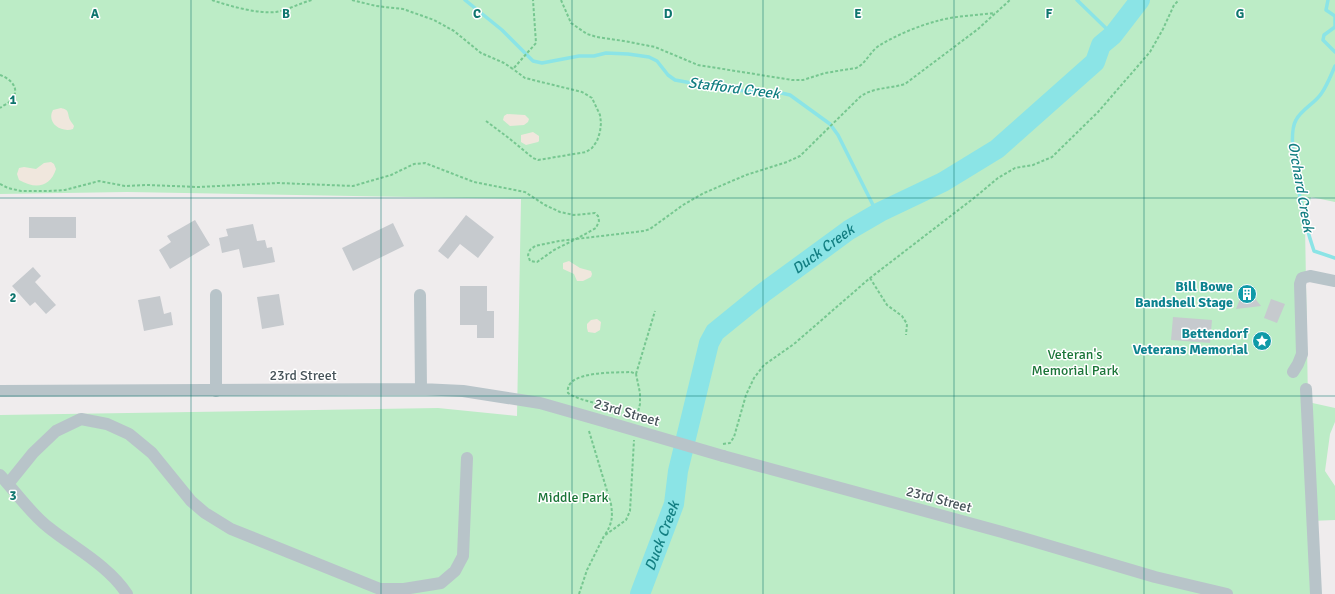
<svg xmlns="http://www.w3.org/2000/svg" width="1335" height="594" viewBox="0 0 1335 594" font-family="Signika,sans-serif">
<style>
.green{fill:#bcecc6}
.sand{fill:#f0e7dd}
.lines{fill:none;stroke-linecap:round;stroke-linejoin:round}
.stream{stroke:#8be4e6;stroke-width:3.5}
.river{stroke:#8be4e6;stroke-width:20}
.building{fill:#c6cace}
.path{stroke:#76c790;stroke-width:2;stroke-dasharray:3 2;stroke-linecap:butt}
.minor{stroke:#b8c4c9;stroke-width:12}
.minor-bridge{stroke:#b8c4c9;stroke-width:12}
.grid{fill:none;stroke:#0f766e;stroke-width:1;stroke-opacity:0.55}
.labels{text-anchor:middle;stroke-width:3;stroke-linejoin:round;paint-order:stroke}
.culture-label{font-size:14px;font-weight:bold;fill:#0d838f;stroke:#fff;text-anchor:end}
.park-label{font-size:14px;fill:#1b7538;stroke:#fff}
.street-label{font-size:14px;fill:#465359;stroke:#fff}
.water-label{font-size:15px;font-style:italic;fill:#137f82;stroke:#fff}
.grid-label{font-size:13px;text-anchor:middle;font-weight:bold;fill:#0f766e;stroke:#fff;stroke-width:3;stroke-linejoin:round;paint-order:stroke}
</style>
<rect width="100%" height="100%" fill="#efeced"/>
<!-- green -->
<path class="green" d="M0,0h1335v202l-24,-5 -6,27 3,178 27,6v14l-5,12 -5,37 10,15v34l-25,1v73h-1310v-179l438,-7 79,8 4,-217 -394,-7 -127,2z"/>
<!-- sand -->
<path class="sand" d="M61,108c9,2 6,5 9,12 1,2 3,4 4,6l-1,3c-12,4 -27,-6 -20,-19z
M507,114l18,1 4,4 -1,3 -4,3 -14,1 -7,-6 1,-4z
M533,132l6,4v5l-1,1 -12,3 -5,-3v-7z
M51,162l3,2 2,5c-6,19 -21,20 -37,11l-2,-6 2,-6 5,-1 12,2 8,-6z
M569,261l11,7 11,3 1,3 -1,3 -8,4h-6l-3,-7 -11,-5v-6z
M597,319l4,3 -1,8 -5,3 -7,-1 -1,-4v-4l4,-4z"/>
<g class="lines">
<!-- stream -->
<path class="stream" d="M465,0l37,30 31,31 9,2 37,-7h15l12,-3 22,1 21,3 8,4 11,14 7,5 55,10 47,2 13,3 40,29 8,11 35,70 7,7
M1077,0l36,35
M1328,0l-2,10 9,6v11l-11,8 -1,5 12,12
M1335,66c-4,9 -8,20 -14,28 -6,9 -20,16 -25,26 -12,20 10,108 18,131l21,7"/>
<!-- river -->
<path class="river" id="s1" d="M640,594l34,-90 4,-33 31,-128 6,-11 48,-39 86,-63 31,-18 63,-30 54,-33 98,-87 6,-17 12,-10 27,-35"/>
</g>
<!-- building -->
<path class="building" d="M466,215l28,22 -16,21 -18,-14 -12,15 -10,-8z
M29,217h47v21h-47z
M195,220l15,25 -40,24 -11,-19 12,-8 -4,-6z
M393,223l11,23 -51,25 -11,-23z
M253,224l4,17 8,-1 2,8 5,-1 3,15 -32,6 -4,-19 -17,4 -3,-15 9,-2 -2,-7z
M33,267l8,9 -6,6 21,23 -10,9 -11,-12 -5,4 -18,-20z
M460,286h27v25h7v27h-17v-13h-17z
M1245,286l16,20 -25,3z
M279,294l5,31 -22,4 -5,-32z
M160,296l4,18 7,-2 2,13 -29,6 -6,-31z
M1271,299l14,5 -8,19 -13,-5z
M1173,317l39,3 -2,23 -39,-3z"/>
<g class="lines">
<!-- path -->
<path class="path" d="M212,0c17,6 46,14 64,12 12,-2 24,-9 36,-12
M352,0l24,6 27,3 31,11 20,11 27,22 23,10 9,6 23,-26 -3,-43
M561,0l10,23 16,11 10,3 27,4 31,6 43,18 94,15h11l22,-7 31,-5c10,-4 14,-17 24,-23 17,-10 38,-19 57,-24 18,-5 40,-6 58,-8
M0,75c9,3 20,12 13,23 -2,4 -9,7 -13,10
M486,121l24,18 23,19 5,2 48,-8 6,-4 5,-7 3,-9 1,-9 -1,-8 -8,-17 -10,-6 -57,-14 -12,-9
M0,184l8,4 13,3h28l16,-1 34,-9 26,5 22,-1 51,2 80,-4 75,3 38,-11 23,-11 11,-1 49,19 51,10 20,13 15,7 14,3 21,-2 3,3 1,5 -3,7 -18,10 -24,12 -17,12 -7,-1 -2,-6 2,-5 5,-4 24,-5 85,-10 6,-2 33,-24 21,-12 42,-18 41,-13 13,-6 61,-60c14,-9 28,-7 44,-12l73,-55 32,-29
M870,278l17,27 15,11 5,8 -1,11
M636,374l19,-63
M611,411c-12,-10 -30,-9 -43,-18 -4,-23 49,-20 63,-21l5,2 4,19v11l-4,16
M589,431l22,73c2,14 1,19 -6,31
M723,444l7,-1 4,-6 12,-42 8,-17 10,-13 30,-21 76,-66 104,-80 24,-20 17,-10 18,-3 19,-8 46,-45 52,-60 13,-23 11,-24 5,-5
M579,594l8,-24 17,-34 22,-16 4,-9 4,-71"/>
<!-- minor -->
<path class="minor" d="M216,295v96
M420,295l1,94
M1293,372l5,-8 4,-10 -2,-70 2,-6 8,-2 25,5
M1306,389l10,205
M0,391l421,-2 42,2 77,12 70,20
M723,456l279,76 153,45 72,17
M0,475c15,16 31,39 48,52 26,21 60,38 79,67
M8,484l25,-31 23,-22 25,-12 26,5 22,10 23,19 39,48 14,12 26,16 149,60h24l37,-6 14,-12 8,-15 4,-98"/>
<!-- minor-bridge -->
<path class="minor-bridge" d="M610,423l113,33"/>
</g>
<!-- grid -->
<path class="grid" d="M191,0v594M381,0v594M572,0v594M763,0v594M954,0v594M1144,0v594M0,198h1335M0,396h1335"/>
<!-- icons -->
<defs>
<symbol id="building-disc" viewBox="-11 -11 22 22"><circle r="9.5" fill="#0f9aa8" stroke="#fff"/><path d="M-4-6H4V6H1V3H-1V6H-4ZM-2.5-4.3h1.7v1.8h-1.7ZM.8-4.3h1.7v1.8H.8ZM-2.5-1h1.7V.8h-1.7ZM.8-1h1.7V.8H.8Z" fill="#fff"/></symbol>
<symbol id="sight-disc" viewBox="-11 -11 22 22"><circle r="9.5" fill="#0f9aa8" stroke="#fff"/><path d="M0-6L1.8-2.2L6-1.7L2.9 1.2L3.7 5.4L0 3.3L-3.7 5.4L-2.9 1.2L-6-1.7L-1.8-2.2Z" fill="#fff"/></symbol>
</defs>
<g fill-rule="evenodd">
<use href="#building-disc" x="1236" y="283" width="22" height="22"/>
<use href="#sight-disc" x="1251" y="330" width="22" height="22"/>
</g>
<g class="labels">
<!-- culture labels -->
<g class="culture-label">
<text x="1233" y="291">Bill Bowe<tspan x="1233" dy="16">Bandshell Stage</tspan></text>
<text x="1248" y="338">Bettendorf<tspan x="1248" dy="16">Veterans Memorial</tspan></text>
</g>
<!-- park labels -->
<g class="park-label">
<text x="1075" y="359">Veteran's<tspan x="1075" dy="16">Memorial Park</tspan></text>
<text x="573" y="502">Middle Park</text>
</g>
<!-- street labels -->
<g class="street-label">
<text x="303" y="380">23rd Street</text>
<text transform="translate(627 412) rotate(16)" y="5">23rd Street</text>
<text transform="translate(939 499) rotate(15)" y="5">23rd Street</text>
</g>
<!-- water labels -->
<g class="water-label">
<text transform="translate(734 88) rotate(7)" y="5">Stafford Creek</text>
<text transform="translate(1301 187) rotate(80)" y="5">Orchard Creek</text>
<text dy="5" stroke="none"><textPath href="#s1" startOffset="410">Duck Creek</textPath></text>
<text dy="5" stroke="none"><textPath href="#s1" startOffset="62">Duck Creek</textPath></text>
</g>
</g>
<g class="grid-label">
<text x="95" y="18">A</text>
<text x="286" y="18">B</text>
<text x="477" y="18">C</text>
<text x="668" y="18">D</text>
<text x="858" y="18">E</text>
<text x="1049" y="18">F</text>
<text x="1240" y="18">G</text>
<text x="13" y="104">1</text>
<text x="13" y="302">2</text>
<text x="13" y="500">3</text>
</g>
</svg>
